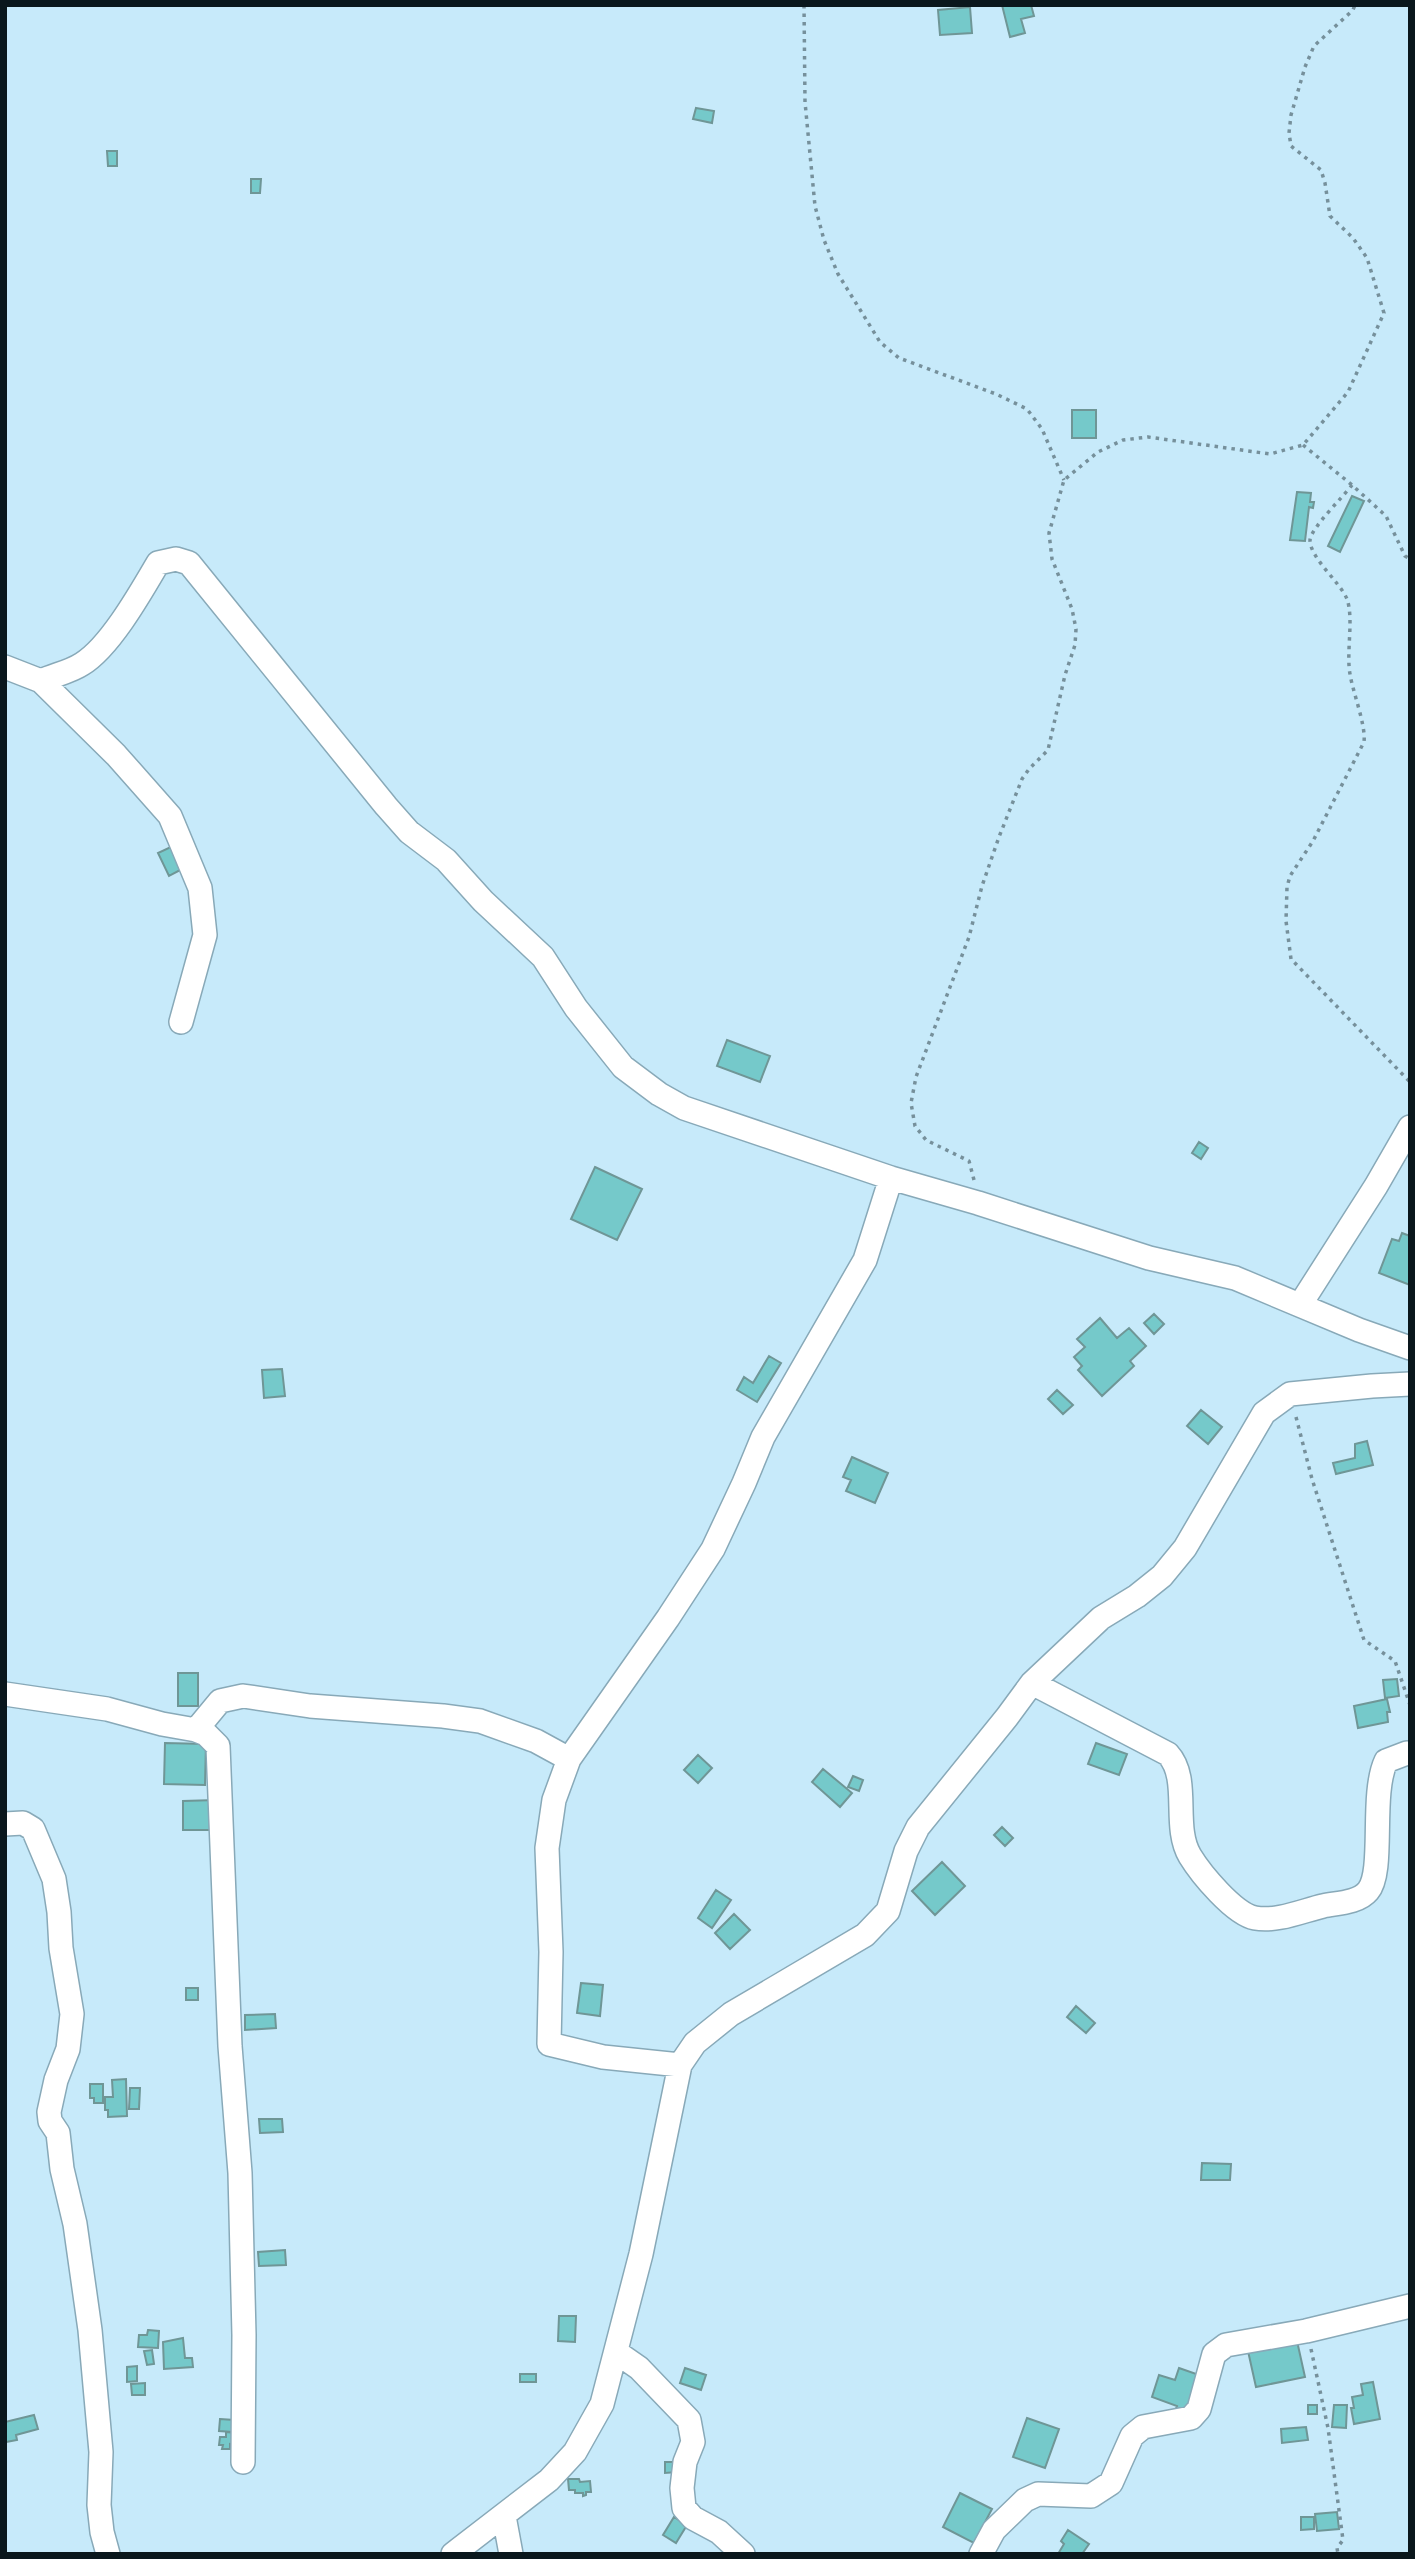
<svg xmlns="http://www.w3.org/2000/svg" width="1415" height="2559" viewBox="0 0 1415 2559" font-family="'DejaVu Sans',sans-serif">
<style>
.building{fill:#75c9ca;stroke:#6f9696;stroke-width:2}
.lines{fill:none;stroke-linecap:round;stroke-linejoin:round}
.street-casing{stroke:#88a9b8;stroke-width:26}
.path{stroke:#76909b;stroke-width:3.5;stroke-dasharray:3.5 5;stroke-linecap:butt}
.street{stroke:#fff;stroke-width:23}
</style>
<rect width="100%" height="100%" fill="#c7eafa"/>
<!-- building -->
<path class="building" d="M1002,5h29l3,11 -13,3 4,14 -15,4z
M970,7l2,26 -32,2 -2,-25z
M696,108l18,3 -2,12 -19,-4z
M107,151h10v15h-9z
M251,179h10l-1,14h-9z
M1072,410h24v28h-24z
M1297,492l14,1 -1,9h4l-1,6 -4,-1 -4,34 -15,-1z
M1352,496l12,5 -24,51 -12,-6z
M175,845l11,22 -17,9 -11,-23z
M727,1040l43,16 -10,26 -43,-16z
M1199,1142l9,6 -7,11 -9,-6z
M595,1167l47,22 -25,51 -46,-21z
M1402,1233l8,3v49l-31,-12 13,-34 7,2z
M1154,1314l10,10 -10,10 -10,-11z
M1100,1318l17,20 12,-10 17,18 -16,15 4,5 -32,30 -24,-26 4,-4 -8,-9 11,-10 -8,-8z
M769,1356l12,7 -24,39 -20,-12 7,-13 9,6z
M282,1369l3,27 -21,2 -2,-28z
M1057,1390l16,15 -10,9 -15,-15z
M1201,1410l21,17 -14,17 -21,-18z
M1367,1441l6,24 -37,9 -3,-11 22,-5v-14z
M852,1457l36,16 -13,30 -29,-12 5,-11 -8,-3z
M178,1673h20v33h-20z
M1397,1679l2,17 -14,2 -2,-18z
M1387,1699l3,13h-3l1,10 -30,6 -4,-22z
M165,1743l41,1 -1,41 -41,-1z
M1096,1743l31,11 -8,21 -31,-11z
M698,1755l14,13 -14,15 -14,-13z
M823,1769l29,24 -12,14 -28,-25z
M853,1776l10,4 -4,11 -11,-4z
M216,1800v30h-33v-29z
M1002,1827l11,11 -8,8 -11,-11z
M942,1862l23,24 -30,29 -23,-24z
M716,1890l15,10 -19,28 -14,-10z
M734,1914l16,16 -20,19 -15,-16z
M581,1983l22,2 -3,31 -23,-3z
M186,1988h12v12h-12z
M1076,2006l19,17 -9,10 -19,-16z
M275,2014l1,14 -31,2v-15z
M126,2079l1,37 -19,1v-7h-3v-13h8l-1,-17z
M90,2084h13v19h-9v-5h-4z
M130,2088h10l-1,21h-10z
M259,2119h23l1,13 -23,1z
M1202,2163l29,1 -1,16h-29z
M285,2250l1,15 -27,1 -1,-14z
M559,2316h17l-1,26 -17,-1z
M148,2330l11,1 -1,17 -20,-1 1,-12h8z
M183,2338l2,20h7l1,9 -29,2 -1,-27z
M1297,2341l8,36 -49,10 -8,-36z
M152,2350l2,14 -7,1 -3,-14z
M137,2366v15l-10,1v-15z
M685,2368l21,7 -5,15 -21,-7z
M1179,2368l26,9 -14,39 -16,-5 2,-5 -25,-9 7,-22 16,5z
M520,2374h16v8h-16z
M1373,2382l7,37 -26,5 -3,-16h3l-2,-11 11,-2 -2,-11z
M145,2383v12h-13l-1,-11z
M1308,2405h9v9h-9z
M1334,2405h13l-1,23 -14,-1z
M34,2415l4,14 -22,6 1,5 -11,2 -1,-20z
M1027,2418l32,11 -14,39 -32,-11z
M220,2419l14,1 -1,12 -14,-1z
M1306,2427l2,13 -26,3 -1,-14z
M226,2432l11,1 -1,12 -6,-1v5h-8l1,-4h-4l1,-8h6z
M665,2462h11l1,10 -12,1z
M568,2479h11l1,3 10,-1 1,11h-5v3l-3,1v-3h-8v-3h-6z
M960,2493l32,16 -18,34 -31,-16z
M1337,2512l2,17 -22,2 -2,-17z
M674,2517l13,8 -11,18 -13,-8z
M1301,2517h13v12l-13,1z
M1068,2530l21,14 -7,10h-24l6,-10 -3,-3z"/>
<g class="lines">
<defs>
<path id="street" d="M5,667l36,14c13,-6 29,-9 41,-17 28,-17 59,-72 76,-101l18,-4 13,4 197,243 23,26 37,28 37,41 60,56 33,51 47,59 36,27 25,14 207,70 87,25 171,55 86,20 124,52 51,18
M41,681l75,74 54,61 30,72 5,47 -24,87
M1300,1305l76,-119 34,-59
M1032,1683l136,71c23,25 4,72 22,102 11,18 44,58 65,62 22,4 47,-7 68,-12 14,-3 35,-3 45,-15 17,-20 2,-96 18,-130l21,-8
M5,1694l102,15 55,15 34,6 10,4 12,12 12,300 10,127 4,162 -1,127
M196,1730l24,-29 23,-5 67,10 133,10 37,5 56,20 33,18
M5,1824l18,-1 10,6 21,50 5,33 2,36 11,66 -4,35 -12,31 -7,32 1,9 8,12 4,36 13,55 15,106 11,122 -2,53 3,27 6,22
M680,2065l-77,-8 -54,-13 2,-92 -4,-104 7,-48 15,-41 99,-141 45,-69 31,-66 19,-46 102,-177 26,-82
M616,2352l23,16 50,52 4,22 -8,20 -3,26 2,20 9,10 26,14 24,22
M504,2516l7,38
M453,2554l96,-74 26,-28 27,-48 39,-150 39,-189 15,-22 36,-29 134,-79 23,-24 18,-60 12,-24 89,-110 25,-34 69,-65 36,-22 25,-20 23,-28 79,-135 26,-19 82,-8 38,-2
M981,2554l13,-24 31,-30 13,-6 53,2 20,-13 21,-47 11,-9 48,-9 8,-9 15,-55 12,-9 80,-14 104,-25"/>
</defs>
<!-- street casing -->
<use href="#street" class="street-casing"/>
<!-- path -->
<path class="path" d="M804,5l1,97 10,104 9,34 14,34 42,68 19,16 97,36 31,15 15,20 22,51
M1303,445l49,40 34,31 19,40 5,3
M1352,485c-8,11 -41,43 -42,55 0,18 30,42 37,59 7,20 -1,53 3,75 3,19 16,51 14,68l-51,99 -23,35 -3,11 -1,34 5,38 119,123
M974,1180l-5,-19 -43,-21 -11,-14 -4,-23 5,-26 53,-140 13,-51 17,-49 23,-58 7,-10 19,-19 17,-75 10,-30 1,-16 -4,-20 -20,-50 -3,-26 15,-53 34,-28 25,-12 25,-3 122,17 33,-9 45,-53 36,-79 -17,-55 -14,-20 -23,-22 -5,-33 -4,-13 -30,-24 -2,-13 2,-18 14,-48 9,-21 39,-36 2,-5
M1296,1417l16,62 52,161 31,21 15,44
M1311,2349l17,79 15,112 -6,8 1,6"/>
<!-- street -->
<use href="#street" class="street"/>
</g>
<!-- border -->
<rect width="1415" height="2559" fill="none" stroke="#0a171c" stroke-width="14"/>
</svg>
